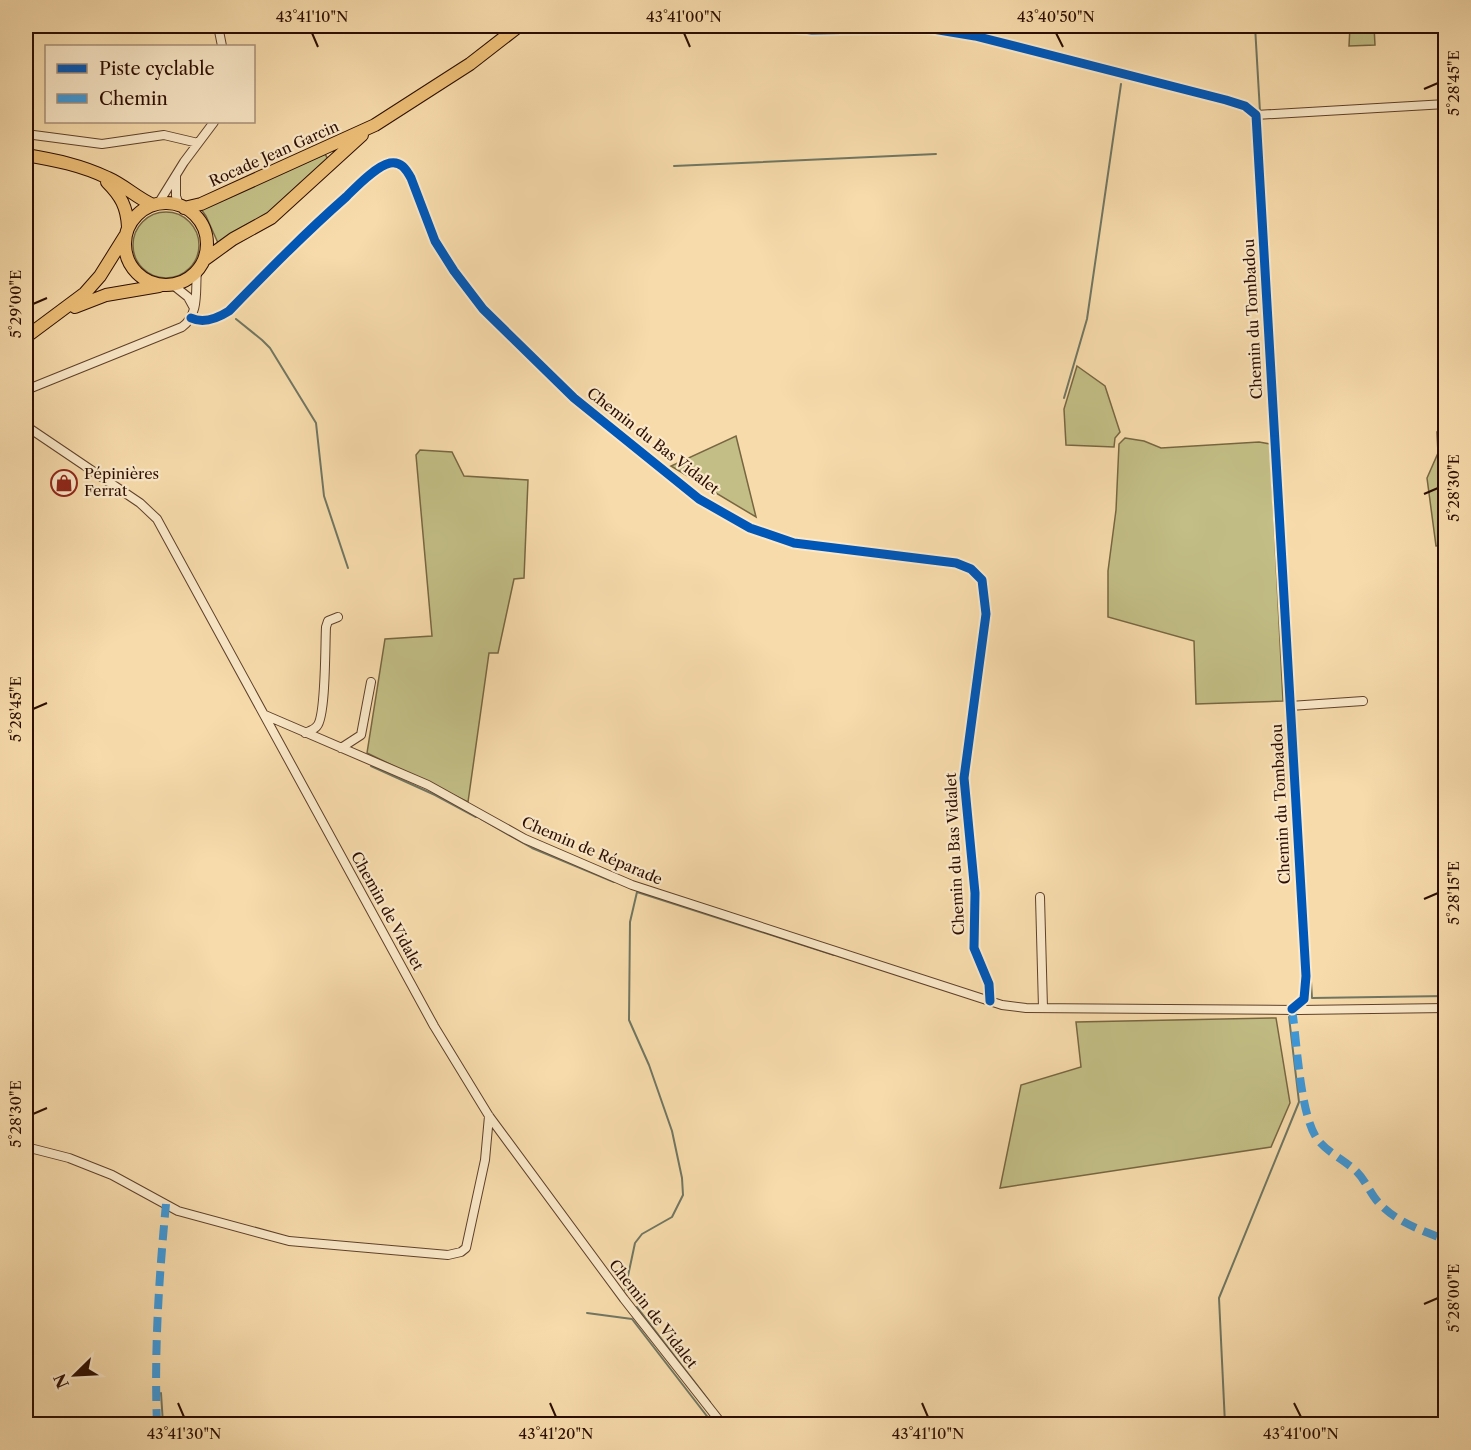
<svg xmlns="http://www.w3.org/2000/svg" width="1471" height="1450" viewBox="0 0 1471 1450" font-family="'Libre Caslon Text',serif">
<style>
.green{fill:#c2be85;stroke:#776642;stroke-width:1.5}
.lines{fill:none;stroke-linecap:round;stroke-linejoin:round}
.stream{stroke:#707663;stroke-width:2}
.minor-casing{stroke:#5f402b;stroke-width:10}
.primary-casing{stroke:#2c0d00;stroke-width:14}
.minor{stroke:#fae8c8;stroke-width:8}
.primary{stroke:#ecbe76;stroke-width:12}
.quiet{stroke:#3d99dc;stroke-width:8;stroke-dasharray:15 8;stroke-linecap:butt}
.cycleway-casing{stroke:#fae8c8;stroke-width:13}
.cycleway{stroke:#0057b8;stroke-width:9}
.ticks{fill:none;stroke:#2c0d00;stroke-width:2}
.labels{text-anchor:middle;stroke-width:4.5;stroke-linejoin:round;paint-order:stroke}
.street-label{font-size:15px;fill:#2c0d00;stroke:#fae8c8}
.poi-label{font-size:15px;fill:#2c0d00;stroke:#fae8c8;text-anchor:start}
.neatline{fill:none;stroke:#2c0d00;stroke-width:2}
.ticks-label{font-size:15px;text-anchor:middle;fill:#2c0d00}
</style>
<rect width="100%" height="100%" fill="#f7dbab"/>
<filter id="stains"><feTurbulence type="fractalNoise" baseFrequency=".00333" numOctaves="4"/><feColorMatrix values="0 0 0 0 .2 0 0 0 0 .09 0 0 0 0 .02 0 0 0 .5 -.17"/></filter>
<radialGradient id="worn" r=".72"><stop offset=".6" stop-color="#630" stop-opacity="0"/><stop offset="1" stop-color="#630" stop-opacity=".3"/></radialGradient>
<!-- green -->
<path class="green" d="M1350,26h24l1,19 -26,1z
M325,154l3,5 -57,53 -53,31 -12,-27 -5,-7z
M133 245a33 33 0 1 1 66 0a33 33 0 1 1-66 0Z
M1077,366l28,20 15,46 -5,6 -1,9 -48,-2 -2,-36z
M1437,432h8l1,113 -10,1 -9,-68 11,-25z
M736,436l20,81 -85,-51z
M1125,438l19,3 17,7 98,-6 11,2 13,257 -87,3 -2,-63 -86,-24v-46l8,-61 3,-66z
M420,450l32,2 12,24 64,4 -4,98 -10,1 -16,74h-9l-21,149 -101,-49 18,-114 47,-3 -16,-181z
M1276,1018l14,85 -19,44 -271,41 21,-103 60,-18 -5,-45z"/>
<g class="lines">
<!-- stream -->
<path class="stream" d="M1255,26l5,86
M1261,118l33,584
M674,166l262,-12
M236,319l26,21 8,8 46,75 8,73 24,72
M1064,398l23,-79 34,-235
M1295,708l17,290 134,-2
M371,766l64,29 41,22
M481,819l51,29 82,34
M625,1290l10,-47 7,-9 30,-17 11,-22 -1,-17 -10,-47 -23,-66 -20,-45 1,-98 7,-30 197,63
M637,1307l73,95
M587,1313l45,6 81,105
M161,1393l2,31
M1225,1424l-6,-126 80,-196 -10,-85"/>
<defs>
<path id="minor" d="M218,26l4,20
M775,26l37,4 115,-2 48,8 251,64 19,6 11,9 50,861 -2,23 -12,10
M1256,115l190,-11
M26,134l76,10 62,-9 34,8
M176,176v20l3,9
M158,204l26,-42 30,-40
M173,285l15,12 6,11
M191,318c13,6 27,0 38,-7 38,-39 76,-78 117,-114 10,-10 30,-31 44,-34 11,-2 16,6 21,15l24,63 19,30 29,38 91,89 125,101 51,29 44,15 162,20 15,6 11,11 4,34 -22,164 11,115 -1,55 15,36 1,17
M26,390l156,-63c18,-13 13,-37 15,-56
M26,426l114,77 17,16 277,507 55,90 135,183 98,125
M1290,706l73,-5
M265,715l163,70 97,54 107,46 370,120 24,3 273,2 147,-2
M305,733c4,-2 9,-3 12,-7 9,-10 8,-82 9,-99l2,-6 10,-4
M341,748l20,-13 10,-53
M1040,897l3,111
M26,1147l43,11 43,17 66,36 111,30 159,14 13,-3 5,-4 19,-88 4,-44"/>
<path id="primary" d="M26,155c29,5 55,10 82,23 16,7 29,20 45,27
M107,182c14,14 20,25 21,45
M125 244a41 41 0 1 1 82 0a41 41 0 1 1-82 0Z
M184,208l17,-4 174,-79 95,-61 49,-38
M204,260l29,-21 38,-21 91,-83
M75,307l31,-12 53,-9
M26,337l59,-44 15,-17 25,-40"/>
</defs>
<!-- minor casing -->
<use href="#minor" class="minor-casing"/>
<!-- primary casing -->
<use href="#primary" class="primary-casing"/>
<!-- minor -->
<use href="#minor" class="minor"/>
<!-- primary -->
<use href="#primary" class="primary"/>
<!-- quiet -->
<path class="quiet" d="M1292,1009c5,32 8,108 26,131 10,13 27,20 39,32 9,9 13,21 21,30 18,20 43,28 68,38
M157,1424c-3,-73 2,-147 9,-220"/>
<defs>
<path id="cycleway" d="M775,26l37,4 115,-2 48,8 251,64 19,6 11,9 50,861 -2,23 -12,10
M191,318c13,6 27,0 38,-7 38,-39 76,-78 117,-114 10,-10 30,-31 44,-34 11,-2 16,6 21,15l24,63 19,30 29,38 91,89 125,101 51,29 44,15 162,20 15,6 11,11 4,34 -22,164 11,115 -1,55 15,36 1,17"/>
</defs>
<!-- cycleway casing -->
<use href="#cycleway" class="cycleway-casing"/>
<!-- cycleway -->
<use href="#cycleway" class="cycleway"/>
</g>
<!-- ticks -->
<path class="ticks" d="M312,33l6,14M684,33l6,14M1056,33l7,14M1424,89l14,-6M33,304l14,-6M1424,494l14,-6M33,709l14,-6M1424,899l14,-6M33,1114l14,-6M1424,1304l14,-6M178,1403l6,14M550,1403l6,14M922,1403l6,14M1294,1403l7,14"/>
<!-- icons -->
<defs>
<symbol id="shop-ring" viewBox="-11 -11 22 22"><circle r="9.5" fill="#fae8c8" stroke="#8f2418" stroke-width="1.5"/><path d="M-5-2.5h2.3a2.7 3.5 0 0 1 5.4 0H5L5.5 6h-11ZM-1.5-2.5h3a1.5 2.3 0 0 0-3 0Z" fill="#8f2418"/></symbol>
</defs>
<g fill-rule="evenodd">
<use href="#shop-ring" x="49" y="468" width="30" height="30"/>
</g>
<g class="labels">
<!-- street labels -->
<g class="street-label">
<text transform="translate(274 154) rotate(-24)" y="5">Rocade Jean Garcin</text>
<text transform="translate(1253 319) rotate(-93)" y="5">Chemin du Tombadou</text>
<text transform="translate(653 441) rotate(38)" y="5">Chemin du Bas Vidalet</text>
<text transform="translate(1281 804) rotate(-93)" y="5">Chemin du Tombadou</text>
<text transform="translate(592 851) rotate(23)" y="5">Chemin de Réparade</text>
<text transform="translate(955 854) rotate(-93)" y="5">Chemin du Bas Vidalet</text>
<text transform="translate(387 911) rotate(61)" y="5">Chemin de Vidalet</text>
<text transform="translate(653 1314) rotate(52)" y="5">Chemin de Vidalet</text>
</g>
<!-- poi labels -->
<g class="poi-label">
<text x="84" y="479">Pépinières<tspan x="84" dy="17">Ferrat</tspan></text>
</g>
</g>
<!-- margin -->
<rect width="1471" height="1450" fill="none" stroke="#f7dbab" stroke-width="66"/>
<!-- legend -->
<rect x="45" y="45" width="210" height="78" fill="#fae8c8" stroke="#a89078" stroke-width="1.5"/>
<rect x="57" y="64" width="30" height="9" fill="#0057b8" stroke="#a89078" stroke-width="1.5"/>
<text x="99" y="75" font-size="18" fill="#2c0d00">Piste cyclable</text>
<rect x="57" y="94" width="30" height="9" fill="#3d99dc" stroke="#a89078" stroke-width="1.5"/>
<text x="99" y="105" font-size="18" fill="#2c0d00">Chemin</text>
<!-- north arrow -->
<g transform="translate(75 1375) rotate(246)" stroke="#fae8c8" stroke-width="4.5" paint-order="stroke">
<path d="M0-4.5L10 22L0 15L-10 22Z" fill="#2c0d00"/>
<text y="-9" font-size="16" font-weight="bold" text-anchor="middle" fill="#2c0d00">N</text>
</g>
<rect x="33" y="33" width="1405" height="1384" class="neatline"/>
<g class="ticks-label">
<text x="312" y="22">43°41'10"N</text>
<text x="684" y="22">43°41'00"N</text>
<text x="1056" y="22">43°40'50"N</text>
<text transform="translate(1454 83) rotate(-90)" y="5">5°28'45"E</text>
<text transform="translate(16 304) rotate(-90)" y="5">5°29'00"E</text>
<text transform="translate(1454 488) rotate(-90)" y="5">5°28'30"E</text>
<text transform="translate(16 709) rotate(-90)" y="5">5°28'45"E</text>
<text transform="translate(1454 893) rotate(-90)" y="5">5°28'15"E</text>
<text transform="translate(16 1114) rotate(-90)" y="5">5°28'30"E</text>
<text transform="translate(1454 1298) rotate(-90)" y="5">5°28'00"E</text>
<text x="184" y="1439">43°41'30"N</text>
<text x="556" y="1439">43°41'20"N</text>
<text x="928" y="1439">43°41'10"N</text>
<text x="1301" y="1439">43°41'00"N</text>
</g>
<rect width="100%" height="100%" filter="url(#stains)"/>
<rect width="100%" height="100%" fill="url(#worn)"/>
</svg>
